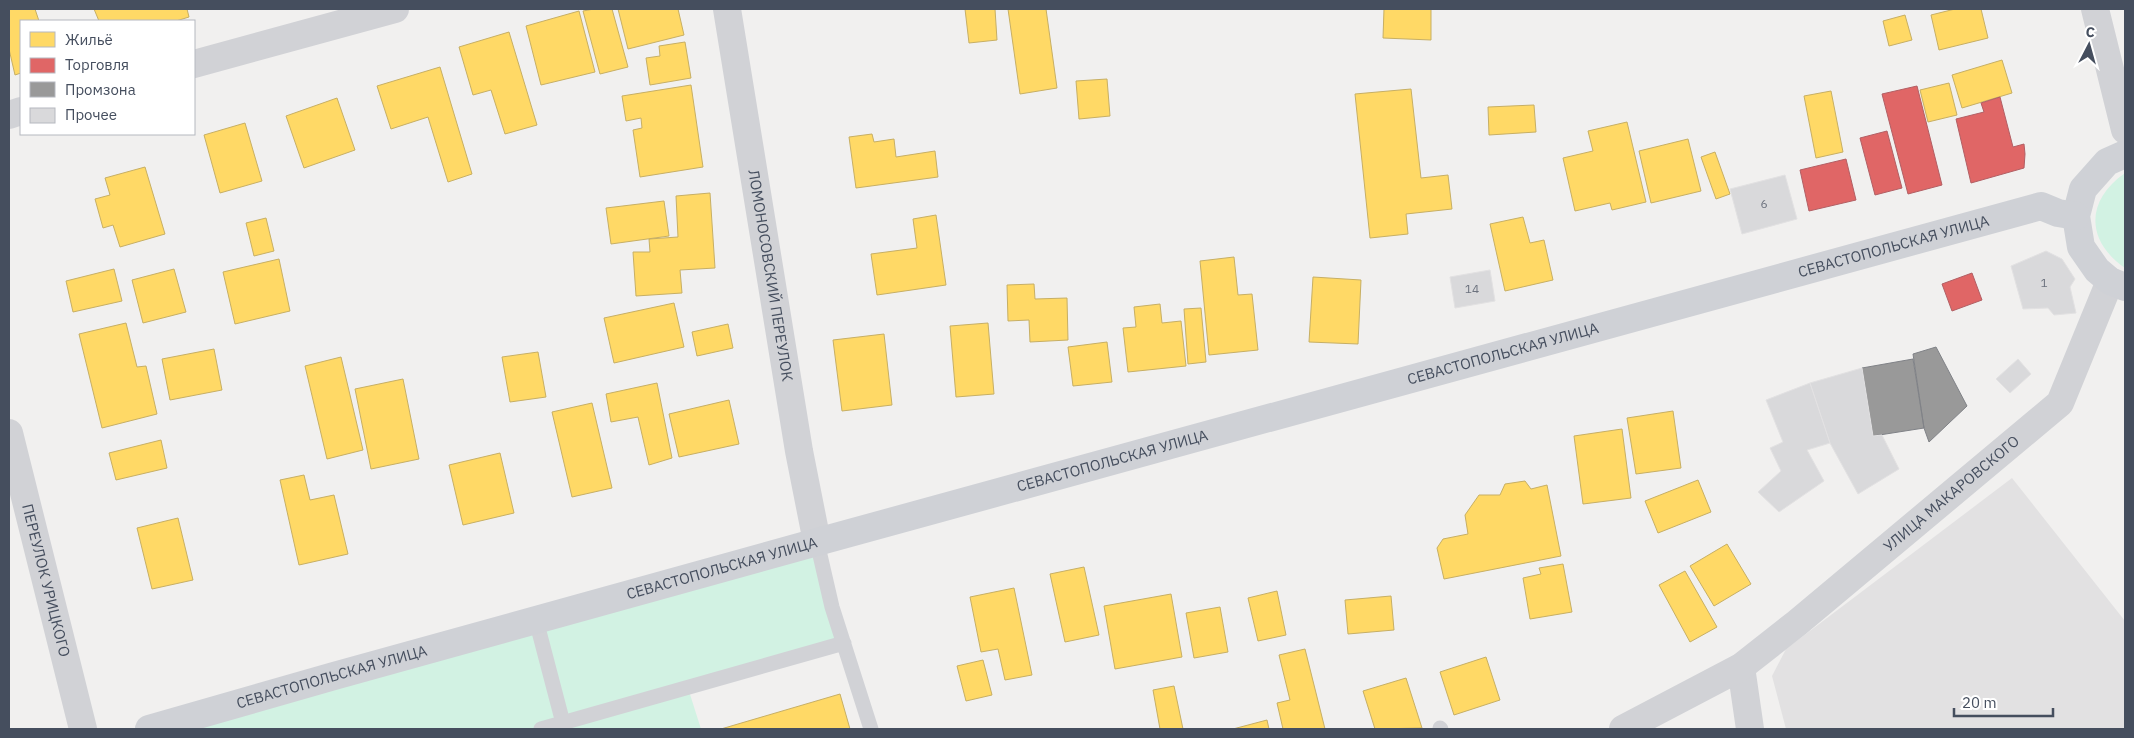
<svg xmlns="http://www.w3.org/2000/svg" width="2134" height="738" viewBox="0 0 2134 738" font-family="'IBM Plex Sans',sans-serif">
<style>
.education{fill:#e2e1e2}
.green{fill:#d2f2e3}
.homes{fill:#ffd966;stroke:#c7af64}
.shops{fill:#e06666;stroke:#b25f64}
.industry{fill:#999;stroke:#808287}
.building{fill:#d9d9db;stroke:#e2e1e2}
.lines{fill:none;stroke-linecap:round;stroke-linejoin:round}
.lane{stroke:#d1d2d6;stroke-width:15}
.street{stroke:#d1d2d6;stroke-width:28}
.secondary{stroke:#cfd1d6;stroke-width:28}
.labels{text-anchor:middle;stroke-width:5;stroke-linejoin:round;paint-order:stroke}
.number-label{font-size:12px;fill:#6c727e}
.street-label{font-size:15px;fill:#454e5e;stroke:#fff}
</style>
<rect width="100%" height="100%" fill="#f1f0ef"/>
<!-- education -->
<path class="education" d="M2012,478l113,143v108h-339l-14,-53 14,-27z"/>
<!-- green -->
<path class="green" d="M2125,173v95c-39,-27 -40,-67 0,-95z
M817,542l27,101 -156,45 13,41h-552z"/>
<!-- homes -->
<path class="homes" d="M9,9h26l4,12h-18v52l-6,2 -6,-26z
M94,9h93l2,8 -13,4h-77z
M594,9h18l16,58 -28,7 -17,-63z
M618,9h60l6,26 -56,14z
M965,9h30l2,31 -28,3z
M1008,9h38l11,79 -37,6z
M1384,9h47v31l-48,-2z
M1955,9h26l7,29 -49,12 -8,-35z
M579,11l16,61 -54,13 -15,-59z
M1905,15l7,25 -23,6 -6,-25z
M509,32l28,93 -32,9 -14,-44 -18,5 -14,-48z
M685,42l6,36 -41,7 -4,-27 14,-2 -1,-10z
M2002,60l10,33 -50,15 -10,-33z
M440,67l32,107 -24,8 -20,-65 -37,12 -14,-43z
M1107,79l3,37 -31,3 -3,-38z
M1949,83l8,32 -29,7 -8,-32z
M691,85l12,82 -63,10 -7,-47 9,-2 -1,-10 -15,3 -4,-25z
M1411,89l10,89 27,-3 4,34 -46,5 2,20 -38,4 -15,-144z
M1831,91l12,61 -27,6 -12,-62z
M337,98l18,52 -51,18 -18,-52z
M1534,105l2,27 -47,3 -1,-28z
M1627,122l19,80 -34,8 -2,-7 -35,8 -12,-53 30,-7 -5,-20z
M245,123l17,58 -42,12 -16,-58z
M872,134l2,8 20,-3 2,18 39,-6 3,26 -82,11 -7,-51z
M1688,139l13,52 -50,12 -12,-52z
M1715,152l15,42 -14,5 -15,-42z
M145,167l20,67 -45,13 -7,-22 -10,3 -8,-29 15,-4 -5,-17z
M710,193l5,75 -35,2 2,23 -46,3 -3,-44h17l-1,-13 29,-2 -2,-41z
M664,201l5,35 -58,8 -5,-36z
M936,215l10,70 -69,10 -6,-41 46,-6 -4,-29z
M1523,217l7,26 14,-3 9,40 -48,11 -15,-67z
M266,218l8,33 -20,5 -8,-33z
M1234,257l4,38 14,-1 6,56 -49,5 -9,-94z
M279,259l11,52 -55,13 -12,-52z
M114,269l8,32 -49,11 -7,-31z
M174,269l12,43 -43,11 -11,-43z
M1313,277l48,3 -3,64 -49,-2z
M1034,284l1,15 32,-1 1,42 -38,2 -1,-22 -21,1 -1,-36z
M674,303l10,44 -70,16 -10,-45z
M1160,304l2,19 19,-2 5,45 -58,6 -5,-44 13,-1 -2,-20z
M1201,308l5,54 -18,2 -4,-55z
M126,323l11,44 9,-1 11,48 -55,14 -23,-94z
M988,323l6,71 -38,3 -6,-71z
M728,324l5,24 -36,8 -5,-24z
M884,334l8,71 -50,6 -9,-71z
M1107,342l5,40 -39,4 -5,-39z
M214,349l8,41 -52,10 -8,-41z
M538,352l8,45 -36,5 -8,-45z
M341,357l22,93 -36,9 -22,-93z
M403,379l16,80 -48,10 -16,-80z
M657,383l15,75 -23,7 -11,-48 -27,5 -5,-28z
M729,400l10,44 -60,13 -10,-43z
M592,403l20,85 -40,9 -20,-85z
M1673,411l8,57 -45,6 -9,-56z
M1622,429l9,69 -48,6 -9,-68z
M161,440l6,28 -51,12 -7,-27z
M500,453l14,60 -51,12 -14,-60z
M304,475l6,25 24,-5 14,59 -49,11 -19,-85z
M1698,480l13,32 -53,21 -13,-32z
M1525,481l6,8 16,-4 14,71 -117,23 -7,-31 6,-9 25,-5 -3,-19 14,-20h21l5,-11z
M178,518l15,62 -41,9 -15,-61z
M1727,544l24,40 -37,22 -24,-40z
M1563,564l9,48 -42,7 -7,-41 18,-4 -2,-6z
M1084,567l15,68 -34,7 -15,-68z
M1685,571l32,56 -27,15 -31,-57z
M1014,588l18,87 -27,5 -7,-31 -17,3 -11,-55z
M1277,591l9,44 -28,6 -10,-43z
M1171,594l11,63 -67,12 -11,-63z
M1391,596l3,34 -46,4 -3,-34z
M1220,607l8,45 -34,6 -8,-45z
M1305,649l20,80h-42l-6,-26 13,-3 -11,-45z
M1486,657l14,43 -46,15 -14,-43z
M983,660l9,35 -26,6 -9,-35z
M1406,678l16,50 -47,1 -12,-38z
M1174,686l9,43h-23l-7,-39z
M840,694l10,35h-129z
M1267,720l2,9h-36z"/>
<!-- shops -->
<path class="shops" d="M1917,86l25,99 -34,9 -26,-100z
M2000,97l13,50 11,-3 1,10 -1,14 -53,15 -15,-64 28,-7 -3,-9z
M1887,131l15,57 -27,7 -15,-57z
M1846,159l10,41 -47,11 -9,-41z
M1972,273l10,27 -30,11 -10,-27z"/>
<!-- industry -->
<path class="industry" d="M1936,347l31,59 -38,36 -5,-14 -11,-74z
M1913,359l11,69 -51,8 -11,-68z"/>
<!-- building -->
<path class="building" d="M1785,175l12,44 -55,15 -12,-45z
M2046,251l16,8 13,20 -5,8 6,26 -22,2 -6,-7 -25,1 -12,-43z
M1490,270l5,31 -40,7 -5,-31z
M2018,359l13,15 -21,19 -14,-14z
M1862,368l11,68 9,-1 17,34 -41,25 -28,-51 -20,-60z
M1810,383l20,60 -23,7 17,31 -45,31 -21,-20 23,-21 -11,-23 13,-6 -17,-42z"/>
<g class="lines">
<!-- lane -->
<path class="lane" d="M817,542l15,65 39,122
M536,620l27,103
M1440,728l1,1
M541,729l303,-86"/>
<!-- street -->
<g class="street">
<path id="s1" d="M727,9l72,442 18,91"/>
<path d="M2095,9l30,121"/>
<path d="M194,64l201,-55"/>
<path d="M9,115l12,-4"/>
<path id="s2" d="M9,433l74,296"/>
<path d="M1741,667l9,62"/>
<path id="s3" d="M1623,729l118,-62 56,-44 263,-220 50,-122"/>
</g>
<!-- secondary -->
<g class="secondary">
<path d="M2125,154l-18,8 -24,27 -7,27 5,31 16,23 13,11 15,6"/>
<path id="s4" d="M149,729l185,-53 483,-134 1224,-336 17,7 18,3"/>
</g>
</g>
<g class="labels">
<!-- number labels -->
<g class="number-label">
<text x="1764" y="208">6</text>
<text x="2044" y="287">1</text>
<text x="1472" y="293">14</text>
</g>
<!-- street labels -->
<g class="street-label">
<text dy="5" stroke="none"><textPath href="#s4" startOffset="1810">СЕВАСТОПОЛЬСКАЯ УЛИЦА</textPath></text>
<text dy="5" stroke="none"><textPath href="#s1" startOffset="270">ЛОМОНОСОВСКИЙ ПЕРЕУЛОК</textPath></text>
<text dy="5" stroke="none"><textPath href="#s4" startOffset="1405">СЕВАСТОПОЛЬСКАЯ УЛИЦА</textPath></text>
<text dy="5" stroke="none"><textPath href="#s4" startOffset="1000">СЕВАСТОПОЛЬСКАЯ УЛИЦА</textPath></text>
<text dy="5" stroke="none"><textPath href="#s3" startOffset="406">УЛИЦА МАКАРОВСКОГО</textPath></text>
<text dy="5" stroke="none"><textPath href="#s4" startOffset="595">СЕВАСТОПОЛЬСКАЯ УЛИЦА</textPath></text>
<text dy="5" stroke="none"><textPath href="#s2" startOffset="152">ПЕРЕУЛОК УРИЦКОГО</textPath></text>
<text dy="5" stroke="none"><textPath href="#s4" startOffset="190">СЕВАСТОПОЛЬСКАЯ УЛИЦА</textPath></text>
</g>
</g>
<!-- border -->
<rect width="2134" height="738" fill="none" stroke="#454e5e" stroke-width="20"/>
<!-- legend -->
<rect x="20" y="20" width="175" height="115" fill="#ffffff" stroke="#b5b8bf"/>
<rect x="30" y="32" width="25" height="15" fill="#ffd966" stroke="#b5b8bf"/>
<text x="65" y="45" font-size="15" fill="#454e5e">Жильё</text>
<rect x="30" y="58" width="25" height="15" fill="#e06666" stroke="#b5b8bf"/>
<text x="65" y="70" font-size="15" fill="#454e5e">Торговля</text>
<rect x="30" y="82" width="25" height="15" fill="#999999" stroke="#b5b8bf"/>
<text x="65" y="95" font-size="15" fill="#454e5e">Промзона</text>
<rect x="30" y="108" width="25" height="15" fill="#d9d9db" stroke="#b5b8bf"/>
<text x="65" y="120" font-size="15" fill="#454e5e">Прочее</text>
<!-- north arrow -->
<g transform="translate(2089 45) rotate(6)" stroke="#ffffff" stroke-width="4" paint-order="stroke">
<path d="M0-4L9 19L0 12L-9 19Z" fill="#454e5e"/>
<text y="-8" font-size="14" font-weight="bold" text-anchor="middle" fill="#454e5e">С</text>
</g>
<!-- scale -->
<path d="M1954 708v8h99v-8" fill="none" stroke="#454e5e" stroke-width="2.5"/>
<text x="1962" y="708" font-size="15" fill="#454e5e" stroke="#ffffff" stroke-width="4" paint-order="stroke">20 m</text>
</svg>
